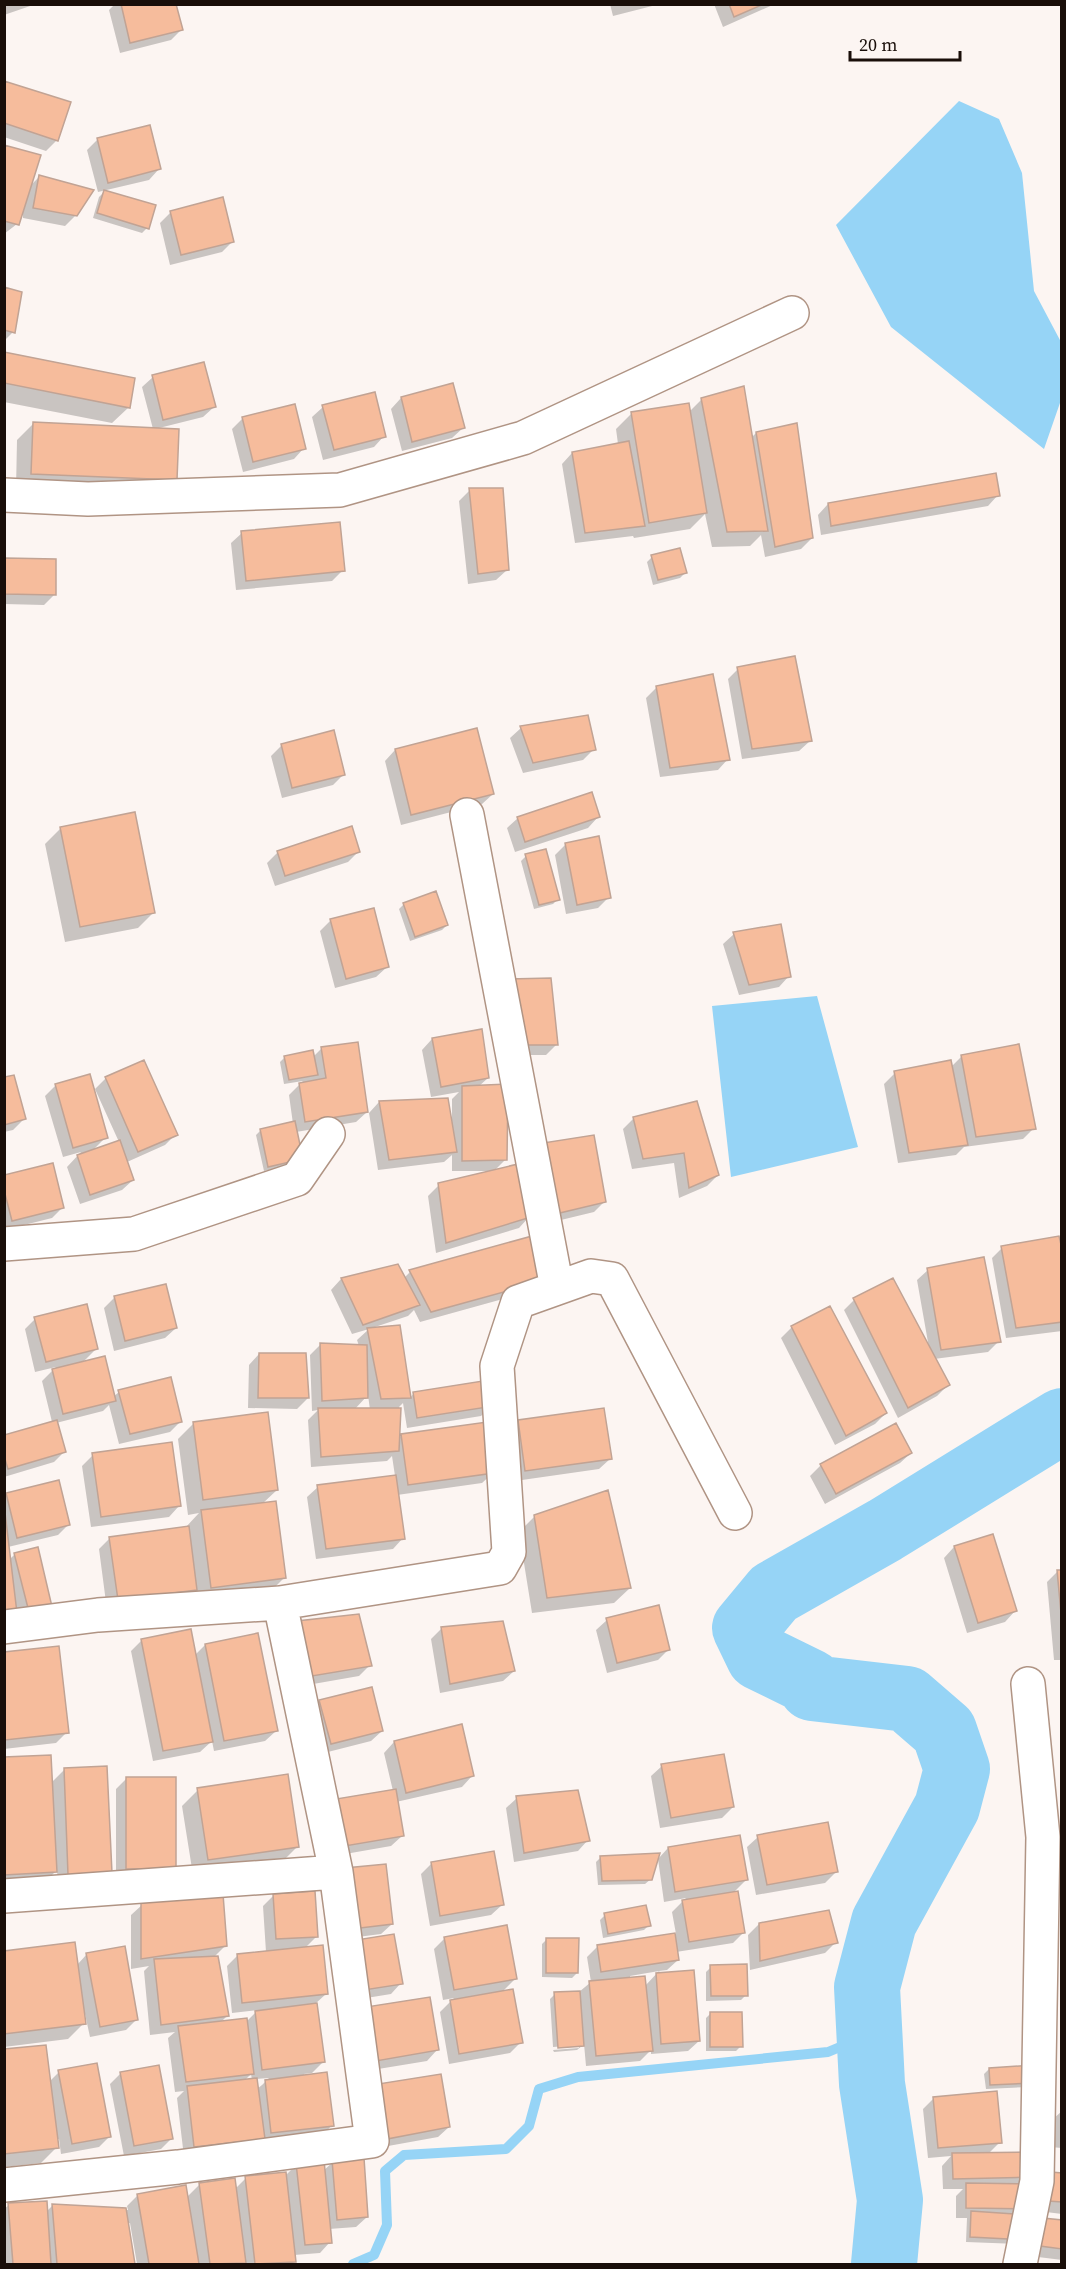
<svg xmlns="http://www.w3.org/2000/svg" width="1066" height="2269" viewBox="0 0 1066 2269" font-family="'Source Serif 4',serif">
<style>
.water{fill:#96d4f6}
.shadow{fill:#0003;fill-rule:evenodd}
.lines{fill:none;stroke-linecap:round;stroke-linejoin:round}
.stream{stroke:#96d4f6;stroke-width:10}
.river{stroke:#96d4f6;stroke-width:66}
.building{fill:#f6bc9c;stroke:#c1a394;stroke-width:1.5}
.minor-casing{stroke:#b09484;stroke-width:36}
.minor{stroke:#fff;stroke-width:33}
</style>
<rect width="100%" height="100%" fill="#fcf5f2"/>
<!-- water -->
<path class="water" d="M959,101l40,18 23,54 12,118 27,51v58l-17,49 -153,-122 -55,-102z
M817,996l41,151 -127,30 -19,-171z"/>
<!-- shadow -->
<path class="shadow" d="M4,4h32l-32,11z
M115,4h60l7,25 -11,11 -51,13 -11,-43z
M610,4h50l-47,12z
M714,4h61l-52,23z
M4,82l53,58 -11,11 -42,-14z
M98,139l61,30 -10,11 -51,12 -11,-42z
M4,146l25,41 10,-10 37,38 -11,11 -42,-8v-13l-6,19 -13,10z
M104,192l43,36 -5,5 -49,-15 6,-21z
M171,212l61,30 -10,10 -52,13 -10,-42z
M4,289l9,43 -9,9z
M4,354l124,54 -16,15 -108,-21z
M153,377l61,30 -11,10 -44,11 17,52 -160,9 1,-49 16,-16 120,5 -11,-42z
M401,398l62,30 -11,10 -50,13 -11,-42z
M701,400l50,38 5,-5 56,105 -11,11 -36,8 -4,-22 -11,11 -38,1 -7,-33 -15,15 -56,9 -1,-2 -58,7 -13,-79 10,-11 46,-9 -2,-15 15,-15 58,-2z
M323,407l61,29 -10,11 -51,13 -11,-43z
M243,418l61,30 -10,11 -51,13 -11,-43z
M470,490l37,80 -11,10 -28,4 -9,-83z
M998,495l-10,11 -167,29 -3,-20 10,-11z
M242,533l101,37 -11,11 -96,9 -5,-47z
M652,557l33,16 -5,5 -27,7 -6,-23z
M5,559l49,36 -10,10 -40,-1z
M738,669l72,72 -11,10 -57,8 -14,-80z
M657,687l71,72 -10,11 -58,7 -14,-79z
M587,717l7,32 -11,11 -60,13 -13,-35 11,-10z
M282,745l61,30 -10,10 -51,13 -11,-42z
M395,750l98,44 -11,10 -81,21 -16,-64z
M598,817l-10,11 -73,24 -8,-24 11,-10z
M61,828l93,84 -16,16 -73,14 -20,-98z
M566,844l43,53 -11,11 -32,6 -11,-59z
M359,851l-11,11 -73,24 -8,-23 11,-11z
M526,856l32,43 -5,5 -19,5 -13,-48z
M404,904l43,21 -5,5 -32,11 -11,-32z
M331,920l56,47 -11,10 -41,11 -15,-57z
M734,934l55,42 -10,11 -40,8 -16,-51z
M496,991l60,54 -10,10h-37z
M432,1039l56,39 -10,9 27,73 -11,11h-42v-16l-8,7 -66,8 -9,-57 10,-11 73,21v-24l7,-7 -28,5 -9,-47z
M321,1049l46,63 -11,10 -60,10 1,32 -33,7 -8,-36 5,-5 32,-6 -4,-29 14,-14 -19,3 -4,-22 5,-5h28z
M962,1056l72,72 -11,11 -59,8 -8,8 -58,8 -14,-79 11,-11 56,-6z
M106,1078l70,56 -11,11 -38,17 6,18 -11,10 -42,14 -13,-37 14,-15 -18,5 -18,-61 11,-11 50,52 -13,13 26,-8 -24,-53z
M4,1079l20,40 -11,11 -9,2z
M634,1118l84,57 -11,11 -28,12 -5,-35 -42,6 -9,-40z
M520,1157l85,44 -11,11 -58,14z
M4,1176l59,31 -11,11 -48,12z
M439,1185l90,32 -10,11 -83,25 -8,-57z
M1002,1248l60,9v74l-56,7 -14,-80z
M397,1265l7,13 6,-6 118,20 -108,30 -6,-12 -6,6 -36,12 38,70 4,-5 78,12 -11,11 -74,12 -4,-25 -4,4 -1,32 4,-4 91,38 -11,10 -85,12 6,43 -10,11 -77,10 -9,-62 11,-10 77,-11 -3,-20 -5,5 -76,6 -3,-47 10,-10 -6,1 -2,-56 11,-11 38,2 -2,-6 12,-11 -17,5 -21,-44 10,-11zM368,1395l2,15h-16z
M928,1270l71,71 -11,11 -54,7 14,26 -11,11 -39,22 -54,-108 10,-10 75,48 -12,-68z
M114,1298l62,30 -11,10 -51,13 -10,-43z
M35,1319l61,30 -14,14 31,34 6,-5 62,29 -11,11 -51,12 -10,-39 -6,6 -47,12 9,28 -11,11 -50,15v-40l48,-15 -10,-41 14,-14 -21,5 -10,-43z
M792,1327l94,86 -11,11 -40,21 -54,-107z
M259,1354l49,44 -11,11 -49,-1 1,-43z
M519,1421l91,38 -11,10 -84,12 -7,-49z
M194,1423l83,67 -15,14 22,74 -16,16 -73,9 -1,-12 -9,9 -78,10 -8,-61 11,-11 75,-10 14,-15 -11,2 -10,-76z
M911,1453l-11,10 -75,41 -15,-28 11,-11z
M93,1455l86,51 -10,11 -78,10 -9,-61z
M7,1494l62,30 -11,11 -50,12 1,13 6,-6 37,56 -48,13v-126z
M535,1516l95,72 -16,15 -82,10 -13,-81z
M954,1547l61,64 -10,11 -38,11 -23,-75z
M1062,1571v89h-8l-7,-78 10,-10z
M607,1620l62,29 -11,11 -51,13 -11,-43z
M442,1628l72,43 -11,10 -63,12 -9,-54z
M288,1633l82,32 -11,11 -63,11z
M142,1640l52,16 11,-11 71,86 -11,10 -51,10 -2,-10 -12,11 -47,9 -22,-110z
M4,1653l63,79 -11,11 -52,6z
M320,1701l62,30 -11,10 -51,13 -11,-42z
M394,1742l78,34 -10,11 -66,15 6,34 -11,10 -63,11 65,-66 -9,-38z
M4,1759l47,24 13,-13 46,103 -52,12 -1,-15 -17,17 -36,2z
M662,1766l71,41 -11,11 -62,10 -9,-52z
M126,1779l38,100h-48v-90z
M198,1790l100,56 -16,16 -89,13 -11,-69z
M517,1798l71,42 -10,11 -64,11 -8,-54z
M758,1837l78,35 -11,11 -69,12 -9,-48z
M668,1848l78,32 -14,14 12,38 -11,11 -57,9 2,8 -11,10 -8,1 40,70 -11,10 -37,3v-4l-11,11 -54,5 -2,-22 -7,6 -23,2 -1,-2 26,-2v-3l-26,2 -3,-48 5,-5 24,-2 12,-10 -4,-25 11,-11 78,-12 -4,-22 14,-14 -22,4 -6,-43zM659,1971l-14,15 -15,-8v-2z
M601,1857l50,22 -6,5 -47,1 -2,-23z
M432,1863l70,42 -11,10 -61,11 -9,-52z
M335,1880l57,44 -11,10 -39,5z
M274,1895l42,42 -11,11 21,46 -11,10 8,58 -11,11 -8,1 28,51 -10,11 -138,21 -7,-59 7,-7 -9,1 -7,-54 7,-6 -25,3 -6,-64 5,-5 -18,3v-54l11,-10 84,40 -12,12 14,58 -8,8 26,-1 12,-12 -26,3 -5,-47 11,-11 28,-3 -3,-46zM251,2074l1,6 -8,1zM269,2078l-7,7 -5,4 -1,-10z
M605,1915l44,10 -5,5 -41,8 -3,-18z
M759,1924l77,18 -11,11 -75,17 -2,-35z
M393,1935l8,48 -10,11 -37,6z
M445,1938l70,41 -14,14 20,49 -11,11 -61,11 -9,-52 14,-14 -11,2 -9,-51z
M547,1939l30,34 -5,5 -30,-1v-33z
M4,1953l73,12 10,-11 50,65 -11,11 -36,7 -5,-23h-2l1,9 -16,16 -64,8z
M711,1967l35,28 -5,5 -35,1v-29z
M429,1999l8,51 -10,11 -61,10z
M711,2013l30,33 -5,5h-30v-33z
M4,2051l45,31 10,-10 50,65 -10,10 -38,7 -2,-15 -3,1 1,7 -16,16 -37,4z
M1032,2066l-4,21 -42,2 -2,-15 5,-5z
M121,2073l51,65 -11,11 -37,7 -14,-72z
M368,2096l81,31 -11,10 -61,11z
M934,2098l66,44 -12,12h44l-12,90 -54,-2 1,-24h-11v-22l7,-7h-20l-1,-23 9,-10 -23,2 -5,-49z
M1062,2111v37l-12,-1 3,-28z
M333,2162l34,55 -11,10 -27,2 1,13 -10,11 -26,2v7l-3,2h-154l-7,-41 -3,1 6,40h-129v-55l5,-4 37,7 6,-6 76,4 -1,-4 11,-11 49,2 12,-12 36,4 11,-11 39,-2 12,-12 26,7z
M1062,2175v39l-24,-3z
M1062,2221v39l-32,-4z"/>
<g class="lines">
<!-- stream -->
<path class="stream" d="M353,2264l21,-9 13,-30 -2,-54 19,-16 102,-6 23,-23 10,-37 39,-12 250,-25 41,-17"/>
<!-- river -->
<path class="river" d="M884,2264l6,-64 -18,-116 -5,-97 17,-65 63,-115 10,-38 -13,-38 -37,-32 -95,-11 -2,-6 -51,-25 -14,-29 29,-35 111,-63 177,-109"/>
</g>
<!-- building -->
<path class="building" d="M121,4h55l7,26 -53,13z
M729,4h35l-30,13z
M4,81l67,21 -13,39 -54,-18z
M150,125l11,44 -53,14 -11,-45z
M4,145l37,10 -22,70 -15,-4z
M39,175l55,15 -17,26 -44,-8z
M104,190l52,15 -7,24 -52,-16z
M223,197l11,45 -53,13 -11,-44z
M4,287l18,5 -7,41 -11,-3z
M4,352l131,26 -5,30 -126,-25z
M204,362l12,45 -53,13 -11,-45z
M453,383l12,45 -53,14 -11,-45z
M744,386l24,145 -41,1 -26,-134z
M375,392l11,45 -52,13 -12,-45z
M689,403l18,110 -58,10 -18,-111z
M295,404l11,45 -53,13 -11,-45z
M33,422l146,7 -2,51 -146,-6z
M797,423l16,115 -38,9 -19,-115z
M629,441l16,85 -60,7 -13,-81z
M996,473l4,23 -169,30 -3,-23z
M469,488h34l6,82 -31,4z
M340,522l5,49 -99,10 -5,-50z
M680,548l7,25 -29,7 -7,-25z
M5,558l51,1v36l-52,-1z
M795,656l17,85 -60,8 -15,-82z
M713,674l17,86 -60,8 -14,-82z
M588,715l8,35 -63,13 -13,-37z
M477,728l17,66 -83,21 -16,-66z
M334,730l11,45 -53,13 -11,-44z
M592,792l8,25 -75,25 -8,-25z
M135,812l20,101 -75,14 -20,-100z
M352,826l8,26 -75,24 -8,-25z
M599,836l12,62 -34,7 -12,-62z
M546,849l14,51 -21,5 -14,-51z
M436,891l12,34 -33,12 -12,-34z
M374,908l15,59 -43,12 -16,-60z
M781,924l10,53 -42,8 -16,-53z
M551,978l7,67h-39l-13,-66z
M482,1029l7,49 -48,9 -9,-49z
M358,1042l10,70 -63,10 -6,-39 27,-5 -5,-31z
M1019,1044l17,85 -60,8 -15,-82z
M313,1050l5,25 -29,5 -5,-24z
M144,1060l34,75 -40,17 -33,-75z
M951,1060l17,85 -59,8 -15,-82z
M90,1074l18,64 -35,10 -18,-64z
M14,1075l12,44 -22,6v-48z
M508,1084l-1,76 -45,1v-75z
M448,1098l9,54 -68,8 -10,-59z
M697,1101l22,74 -30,13 -5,-35 -41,6 -10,-42z
M295,1121l8,38 -35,8 -8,-38z
M594,1135l12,67 -59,14 -17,-71z
M120,1140l14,40 -44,15 -13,-40z
M53,1163l11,45 -52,13 -8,-31v-15z
M518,1164l13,53 -85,26 -8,-60z
M532,1236l8,46 -109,30 -22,-42z
M1059,1236l3,13v73l-46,6 -15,-82z
M984,1257l17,85 -60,8 -14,-82z
M398,1264l22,41 -57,20 -22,-47z
M893,1278l57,107 -42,23 -55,-110z
M166,1284l11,44 -52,13 -11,-45z
M87,1304l11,45 -52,13 -12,-45z
M830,1306l57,107 -41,23 -55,-110z
M400,1325l11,73 -30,1 -14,-71z
M320,1343l47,2 1,53 -46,3z
M259,1353h47l3,45h-51z
M105,1356l11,45 -53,13 -11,-45z
M171,1377l11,45 -52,12 -12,-44z
M489,1380l5,26 -77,12 -4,-26z
M318,1408h83l-2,43 -78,6z
M604,1408l8,51 -87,12 -7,-51z
M268,1412l10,78 -75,10 -10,-78z
M57,1420l9,32 -58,17 -4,-13v-21z
M487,1422l7,51 -86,12 -7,-51z
M896,1423l16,30 -76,41 -16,-30z
M172,1442l9,64 -80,11 -9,-64z
M396,1475l9,64 -79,10 -9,-64z
M59,1480l11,45 -53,13 -11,-45z
M608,1490l23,98 -84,10 -13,-83z
M276,1501l10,77 -75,10 -10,-78z
M4,1504l13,109 -13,1z
M189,1526l8,64 -79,10 -9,-63z
M993,1534l24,77 -39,12 -24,-77z
M38,1547l15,64 -23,5 -16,-63z
M1057,1570h5v54z
M659,1605l11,45 -53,13 -11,-45z
M359,1614l13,52 -66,11 -9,-56z
M503,1621l12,50 -65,13 -9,-57z
M191,1629l22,113 -50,9 -22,-112z
M258,1633l20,98 -54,10 -19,-97z
M59,1646l10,87 -64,7 -1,-88z
M372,1687l11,44 -52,13 -12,-44z
M462,1724l12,52 -68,17 -12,-52z
M724,1754l10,53 -63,11 -10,-54z
M51,1755l6,117 -53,3v-118z
M107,1766l5,107 -44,2 -4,-107z
M288,1774l11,73 -91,13 -11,-72z
M126,1777h50v92h-50z
M396,1789l8,47 -65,11 -9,-47z
M578,1790l12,51 -66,12 -8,-57z
M828,1822l10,50 -71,13 -10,-50z
M740,1835l8,45 -73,12 -7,-45z
M494,1851l10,54 -64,11 -9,-54z
M660,1853l-8,27 -50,1 -2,-25z
M386,1864l7,60 -41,5 -7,-61z
M315,1891l3,46 -42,2 -3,-45z
M738,1891l7,42 -56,9 -7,-42z
M223,1894l4,52 -86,13v-56z
M646,1905l5,21 -43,8 -4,-21z
M829,1910l9,33 -78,18 -1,-38z
M507,1925l10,54 -63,11 -10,-53z
M675,1933l4,27 -78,12 -4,-27z
M394,1934l9,50 -39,6 -8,-50z
M546,1938h33l-1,35h-32z
M75,1942l11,82 -82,10v-83z
M323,1945l5,49 -86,9 -5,-49z
M125,1946l13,74 -38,7 -14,-74z
M218,1956l11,60 -68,9 -7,-66z
M747,1964l1,32h-37l-1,-31z
M694,1970l6,71 -39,3 -5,-71z
M645,1976l8,75 -57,5 -7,-75z
M513,1989l10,54 -64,11 -9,-54z
M580,1991l4,55 -26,2 -4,-56z
M430,1997l9,53 -63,11 -10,-54z
M317,2003l8,59 -63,8 -7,-59z
M710,2012h32l1,35h-33z
M247,2018l7,56 -68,8 -8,-56z
M46,2045l13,103 -55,6v-105z
M97,2063l14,74 -39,7 -14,-74z
M159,2065l14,74 -39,7 -14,-74z
M1033,2065l2,18 -45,2 -1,-17z
M327,2072l7,54 -63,7 -6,-53z
M441,2074l9,53 -63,12 -9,-55z
M257,2078l8,61 -71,8 -7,-61z
M997,2091l5,52 -64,5 -5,-51z
M1034,2152v25l-81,2 -1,-26z
M364,2158l4,59 -31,3 -5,-60z
M324,2160l8,83 -27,2 -9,-82z
M286,2172l10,90 -41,2 -10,-88z
M1051,2172l11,1v29l-14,-1z
M235,2178l11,85 -36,1 -11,-81z
M966,2183l70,1v25l-70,-1z
M186,2185l13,79h-50l-12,-70z
M47,2201l4,63h-38l-5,-61z
M52,2204l74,4 9,56h-78z
M971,2211l57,4 -2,25 -56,-3z
M1043,2218l19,2v29l-22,-3z"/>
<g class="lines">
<defs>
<path id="minor" d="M4,495l84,4 252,-9 183,-52 269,-125
M467,815l90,473
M4,1244l130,-10 163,-55 31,-45
M4,1627l94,-12 182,-12
M4,1896l332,-24
M4,2185l174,-18 194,-26 -36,-269 -56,-269 220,-35 9,-16 -12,-186 21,-64 73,-26 21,3 123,234
M1020,2264l17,-83 6,-344 -15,-153"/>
</defs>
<!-- minor casing -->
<use href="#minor" class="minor-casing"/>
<!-- minor -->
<use href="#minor" class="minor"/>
</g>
<!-- border -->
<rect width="1066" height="2269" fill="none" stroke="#190e09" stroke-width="12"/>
<!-- scale -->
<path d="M850 51v9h110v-9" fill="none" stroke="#190e09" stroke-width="3"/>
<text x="859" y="51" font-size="18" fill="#190e09" stroke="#fcf5f2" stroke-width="4.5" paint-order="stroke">20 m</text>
</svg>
